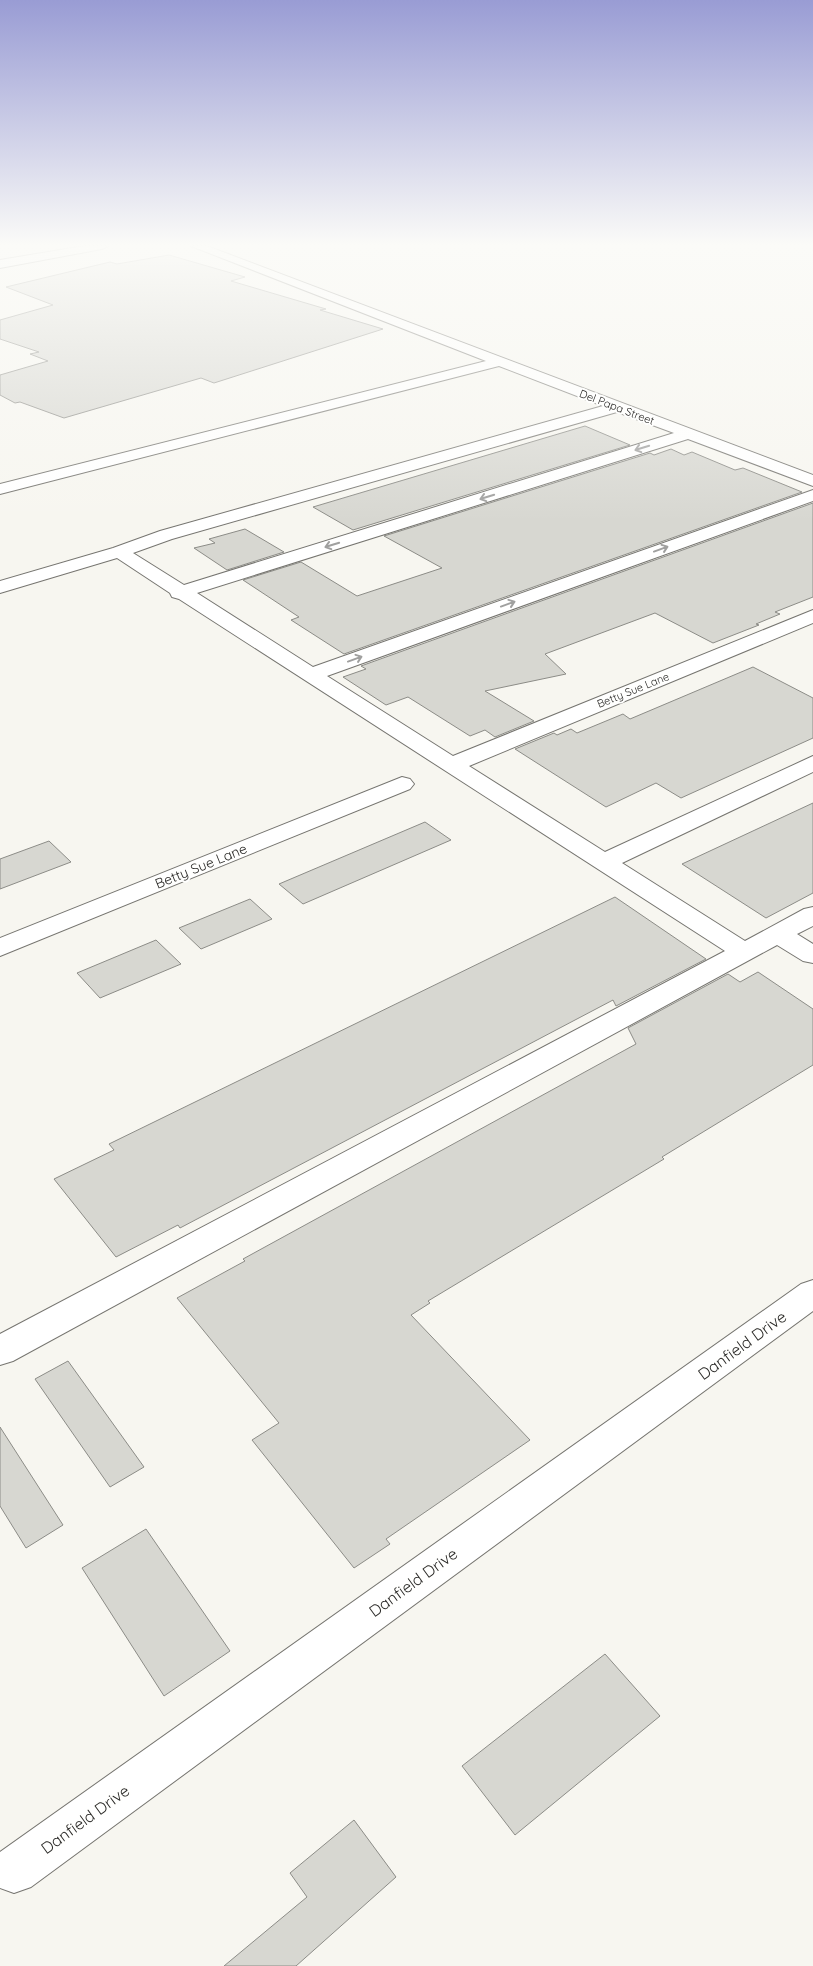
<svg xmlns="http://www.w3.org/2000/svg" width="813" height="1966" viewBox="0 0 813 1966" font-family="Quicksand,sans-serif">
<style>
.building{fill:#d7d7d1;stroke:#8c8c87}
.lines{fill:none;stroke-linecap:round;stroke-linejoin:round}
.street-casing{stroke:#767570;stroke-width:2}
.secondary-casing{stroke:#767570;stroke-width:2}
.street{fill:#fff;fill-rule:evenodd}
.secondary{fill:#fff;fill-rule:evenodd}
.oneway{stroke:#a0a09f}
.labels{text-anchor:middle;stroke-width:4;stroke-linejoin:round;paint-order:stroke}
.far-street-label{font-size:11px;fill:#2c2b29;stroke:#fffffe}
.street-label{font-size:14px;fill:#2c2b29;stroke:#fffffe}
.near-street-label{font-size:16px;fill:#2c2b29;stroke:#fffffe}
</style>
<rect width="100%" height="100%" fill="#f7f6f0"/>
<!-- building -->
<path class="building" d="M169,255l76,22 -14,4 95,28 -6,1 63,19 -169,54 -13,-5 -137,40 -44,-16 -5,1 -15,-8v-20l48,-14 -18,-7 9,-2 -39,-13v-19l53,-15 -47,-18 104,-25 7,2z
M585,426l45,19 -277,85 -40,-23z
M671,449l13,6 8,-3 43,18 8,-2 59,24 -458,162 -53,-34 8,-3 -56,-37 58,-18 56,34 85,-28 -58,-32 266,-83 4,2z
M813,503v94l-38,15 5,2 -24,10 3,1 -46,18 -58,-30 -110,41 21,20 -81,17 49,30 -39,16 -10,-7 -15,6 -62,-39 -22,8 -43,-28 23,-8 -5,-3z
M245,529l39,23 -57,18 -33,-22 21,-5 -6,-4z
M753,667l60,31v40l-132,60 -25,-15 -50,24 -91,-58 39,-16 3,2 14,-6 6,4 46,-19 7,5z
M813,803v90l-47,25 -84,-54z
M425,822l26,18 -148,64 -24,-20z
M49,841l22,21 -71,27v-30z
M615,897l91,62 -90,47 -3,-6 -433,228 -2,-3 -62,32 -62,-78 60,-29 -5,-6z
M250,899l22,20 -71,30 -22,-21z
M156,940l25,24 -81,34 -23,-25z
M758,972l55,37v56l-151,92 2,2 -236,142 2,2 -19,12 119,125 -144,99 4,5 -36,24 -102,-128 27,-17 -102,-125 68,-37 -2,-2 393,-215 -8,-16 100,-54 12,8z
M68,1361l76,106 -34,20 -75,-108z
M0,1427l63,98 -37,23 -26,-42z
M146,1529l84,122 -66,45 -82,-128z
M605,1654l55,62 -145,119 -53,-69z
M354,1820l42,57 -100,89h-72l83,-69 -17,-24z"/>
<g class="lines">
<defs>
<path id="street" d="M191,246h16l606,229v11l-125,-47 -491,154 116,74 500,-177v11l-486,175 126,80 360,-146v13l-344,143 136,86 208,-96v16l-191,91 123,78 59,-32 9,-2v19l-16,8 16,10v19l-10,-2 -26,-16 -764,416 -13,4v-31l725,-383 -546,-352 -7,-2 -2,-4 -53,-35 -117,35v-12l113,-33 47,-17 443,-125 -104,-40 -499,128v-10l486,-123zM617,412l57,21 -490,152 -51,-32 39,-14z
M402,777l8,2 4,5 -4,5 -410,167v-18z
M813,1280v31l-782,576 -17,6 -14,-5v-36l801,-568z"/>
<path id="secondary" d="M84,246h24l-6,3 -102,19v-8z"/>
</defs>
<!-- street casing -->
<use href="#street" class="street-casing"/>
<!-- secondary casing -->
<use href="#secondary" class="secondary-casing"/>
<!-- street -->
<use href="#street" class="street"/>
<!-- secondary -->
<use href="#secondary" class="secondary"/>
</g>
<!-- one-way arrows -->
<defs><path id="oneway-shaft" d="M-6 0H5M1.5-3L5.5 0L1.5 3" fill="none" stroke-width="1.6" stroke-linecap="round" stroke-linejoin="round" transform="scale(1.25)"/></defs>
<g class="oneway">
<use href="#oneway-shaft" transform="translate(642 448) rotate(163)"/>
<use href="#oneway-shaft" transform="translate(487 497) rotate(163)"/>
<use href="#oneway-shaft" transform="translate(332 545) rotate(163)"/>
<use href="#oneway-shaft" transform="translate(661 549) rotate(-20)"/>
<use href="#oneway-shaft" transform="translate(508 604) rotate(-20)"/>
<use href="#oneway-shaft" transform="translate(355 659) rotate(-20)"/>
</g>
<!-- sky -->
<linearGradient id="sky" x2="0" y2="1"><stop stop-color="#999cd4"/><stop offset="0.47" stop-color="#fbfbf8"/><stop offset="1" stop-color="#fbfbf8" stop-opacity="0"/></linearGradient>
<rect width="813" height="521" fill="url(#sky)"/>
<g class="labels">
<!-- far-street labels -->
<g class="far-street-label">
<text transform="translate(617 407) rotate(21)" y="4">Del Papa Street</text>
<text transform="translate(633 690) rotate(-22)" y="4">Betty Sue Lane</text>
</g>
<!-- street labels -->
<g class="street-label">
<text transform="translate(201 866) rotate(-22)" y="5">Betty Sue Lane</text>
</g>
<!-- near-street labels -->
<g class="near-street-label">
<text transform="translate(742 1345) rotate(-36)" y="6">Danfield Drive</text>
<text transform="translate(413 1582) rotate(-36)" y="6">Danfield Drive</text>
<text transform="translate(85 1819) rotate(-36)" y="6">Danfield Drive</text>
</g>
</g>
</svg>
